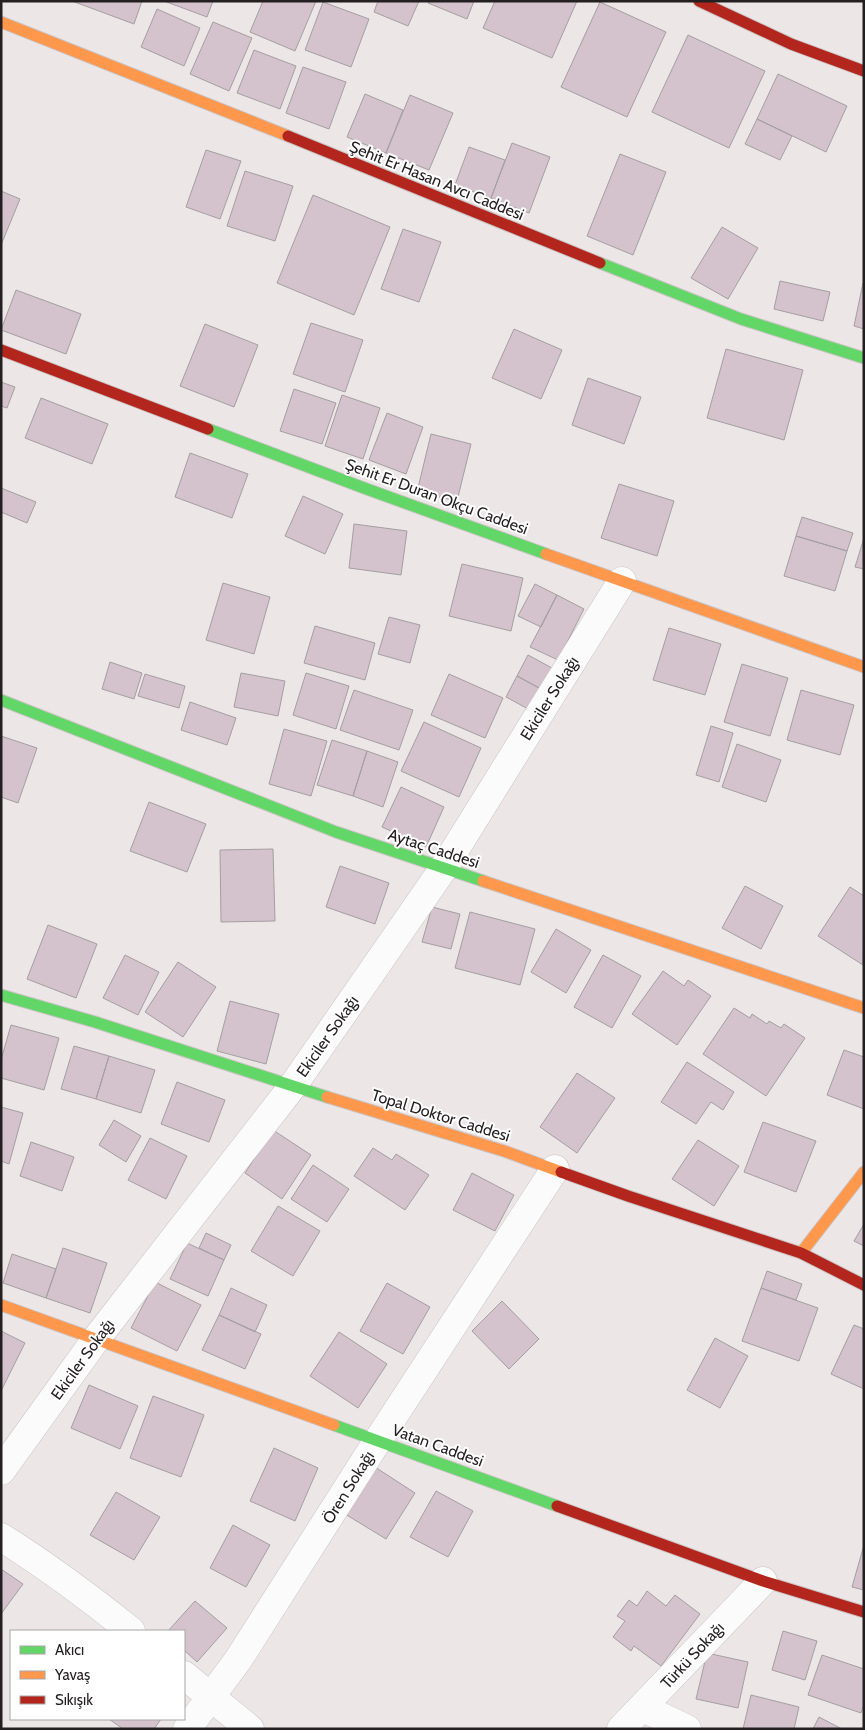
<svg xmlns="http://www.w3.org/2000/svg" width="865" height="1730" viewBox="0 0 865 1730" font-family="Cabin,sans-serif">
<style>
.building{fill:#d4c2cd;stroke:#a49fa1}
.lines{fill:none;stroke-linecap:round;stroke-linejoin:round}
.street-casing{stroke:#cac4c5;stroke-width:29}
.fast-casing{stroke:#cac4c5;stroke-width:13}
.slow-casing{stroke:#cac4c5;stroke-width:13}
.jam-casing{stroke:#cac4c5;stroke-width:13}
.street{stroke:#fcfbfb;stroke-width:28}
.fast{stroke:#63d668;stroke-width:11}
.slow{stroke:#ff974d;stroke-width:11}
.jam{stroke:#b3261e;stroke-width:11}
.labels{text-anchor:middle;stroke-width:4;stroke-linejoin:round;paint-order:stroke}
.street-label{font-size:16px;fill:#241f20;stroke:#fff}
</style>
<rect width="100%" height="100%" fill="#ece6e6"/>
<!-- building -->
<path class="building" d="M72,1h70l-8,23z
M164,1h49l-6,16z
M263,1h53l-21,50 -45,-19z
M378,1h41l-11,25 -34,-14z
M429,1h45l-7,18 -39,-16z
M495,1h82l-25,57 -69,-30z
M323,2l46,17 -18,48 -46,-17z
M600,2l66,30 -39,85 -66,-30z
M157,9l43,19 -16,38 -43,-19z
M213,22l39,16 -23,53 -39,-17z
M688,35l77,36 -36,77 -77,-36z
M254,50l42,16 -16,43 -43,-16z
M303,67l43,15 -17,47 -43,-16z
M778,74l69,32 -21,46 -69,-33z
M365,94l38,16 -17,43 -39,-16z
M410,95l43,18 -24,57 -43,-17z
M757,119l35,17 -12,24 -35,-16z
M512,143l38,14 -21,56 -38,-15z
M469,147l36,13 -14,38 -36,-13z
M206,150l35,11 -21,58 -34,-12z
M620,154l46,18 -33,83 -46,-19z
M245,171l48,15 -18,55 -48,-15z
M1,191l19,8 -19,46z
M313,195l77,32 -36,88 -77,-32z
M722,227l36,21 -30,51 -37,-21z
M403,229l38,13 -22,60 -38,-13z
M780,281l50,11 -7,29 -49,-12z
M863,283h1v46l-10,-3z
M16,290l65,24 -15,40 -65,-24z
M311,323l52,17 -18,52 -52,-18z
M205,324l53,21 -24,62 -54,-21z
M514,329l48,21 -21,49 -49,-21z
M726,349l77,21 -19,70 -77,-22z
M588,378l53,19 -17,47 -52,-19z
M1,382l14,5 -8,21 -6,-2z
M294,389l42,14 -14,41 -42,-13z
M342,395l38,13 -17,51 -38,-13z
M41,398l67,26 -16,40 -67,-26z
M387,413l36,14 -17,47 -37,-14z
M431,434l40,10 -14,57 -40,-9z
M190,453l58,21 -16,44 -57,-21z
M619,484l55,17 -17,55 -56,-18z
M1,488l35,14 -9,21 -26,-11z
M303,496l40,18 -18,40 -40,-18z
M802,517l51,16 -6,18 -51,-15z
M354,524l53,7 -6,44 -52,-7z
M796,536l51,15 -12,40 -51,-15z
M864,538v31l-9,-2z
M462,564l61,14 -12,53 -62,-15z
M223,583l47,14 -16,57 -48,-14z
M535,584l22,11 -16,32 -23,-11z
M557,595l27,14 -26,51 -28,-13z
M389,617l31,8 -10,38 -32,-9z
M315,626l60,17 -10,37 -61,-17z
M669,628l52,16 -16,51 -52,-15z
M528,655l24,13 -11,21 -24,-13z
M110,662l32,11 -8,26 -32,-10z
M742,664l46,14 -18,58 -46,-14z
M241,673l44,8 -7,35 -44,-9z
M306,673l43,13 -13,43 -43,-14z
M145,674l40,12 -6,22 -41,-12z
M449,674l54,24 -18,40 -54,-23z
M517,676l24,13 -11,21 -24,-13z
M354,690l59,20 -14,40 -59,-20z
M801,690l53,15 -14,50 -53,-15z
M190,702l46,16 -9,27 -46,-15z
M424,722l57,26 -22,49 -58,-26z
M711,726l22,7 -14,49 -23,-7z
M284,729l43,12 -16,55 -42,-12z
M1,736l36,12 -19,55 -17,-6z
M332,740l35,11 -14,45 -36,-11z
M737,744l44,16 -15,42 -44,-15z
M367,751l31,11 -15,45 -30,-11z
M401,787l43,20 -18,40 -44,-20z
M149,802l57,22 -19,48 -57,-21z
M273,849l2,72 -54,1 -1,-72z
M340,866l49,17 -14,41 -49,-17z
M745,886l38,20 -22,43 -39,-21z
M850,887l14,9 -1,69 -45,-29z
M432,907l28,7 -9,35 -29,-7z
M470,912l65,17 -15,56 -65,-17z
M48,925l49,19 -21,54 -49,-19z
M556,929l35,21 -25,43 -35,-21z
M125,955l34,17 -21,43 -35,-17z
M603,955l38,21 -29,52 -38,-21z
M178,962l38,25 -33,50 -38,-25z
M663,971l21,15 4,-6 23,16 -34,49 -45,-31z
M230,1001l49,13 -13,50 -49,-13z
M734,1008l16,10 2,-4 15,10 2,-3 12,7 3,-4 21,14 -39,58 -63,-42z
M11,1025l48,13 -15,52 -43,-12v-18z
M74,1046l35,10 -13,43 -35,-10z
M844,1050l20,7v52l-37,-14z
M109,1056l46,14 -14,43 -45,-14z
M687,1062l47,30 -11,18 -12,-8 -15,22 -35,-22z
M577,1073l38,25 -38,55 -37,-26z
M177,1082l48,18 -16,42 -48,-18z
M1,1107l22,6 -14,51 -8,-3z
M114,1120l27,16 -15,26 -27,-17z
M763,1122l53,19 -20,51 -52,-20z
M273,1130l38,25 -29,44 -37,-26z
M150,1138l37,18 -21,43 -38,-19z
M698,1140l41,26 -25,40 -42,-27z
M31,1142l43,15 -12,34 -42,-15z
M373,1148l19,12 4,-6 33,21 -24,35 -51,-34z
M313,1165l36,24 -22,33 -36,-23z
M472,1173l42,22 -19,36 -42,-21z
M278,1206l42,25 -27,45 -42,-25z
M864,1224v22l-10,-5z
M206,1233l25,12 -7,15 -25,-12z
M187,1243l37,17 -16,36 -38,-17z
M63,1248l44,15 -17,50 -44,-15z
M12,1254l44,15 -10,29 -43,-15z
M767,1271l35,13 -6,16 -35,-12z
M155,1282l46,23 -24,46 -46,-23z
M387,1283l43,24 -27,47 -43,-23z
M231,1288l36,17 -12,27 -36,-17z
M761,1288l57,20 -19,53 -57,-20z
M502,1301l37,38 -30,30 -37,-38z
M219,1315l42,19 -16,35 -43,-19z
M854,1325l10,4v60l-33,-15z
M1,1331l24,12 -24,48z
M339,1332l48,32 -29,44 -48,-32z
M715,1338l33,18 -28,52 -33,-18z
M89,1385l49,21 -18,43 -49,-21z
M153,1396l51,19 -23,62 -51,-19z
M274,1448l44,20 -23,53 -45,-20z
M375,1467l40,26 -29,46 -41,-25z
M436,1491l37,20 -25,46 -38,-20z
M116,1492l44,25 -26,43 -44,-25z
M233,1525l37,20 -24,42 -36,-19z
M864,1545v45l-12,-3z
M1,1569l22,15 -22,30z
M647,1591l19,15 9,-11 25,19 -39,52 -27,-20 -3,5 -18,-14 12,-16 -8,-5 12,-16 8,6z
M195,1601l32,27 -30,34 -13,-12v-19h-16z
M783,1631l34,10 -12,39 -33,-10z
M707,1653l41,9 -10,46 -42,-9z
M822,1655l42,14v35l-3,9 -53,-18z
M751,1695l48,12 -5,22h-51z
M819,1717l23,12h-29z
M109,1719h52l-7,10h-31z"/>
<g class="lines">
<defs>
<path id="street" d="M1,1471l95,-132 196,-252 151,-218 179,-288
M1,1537c46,29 88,60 130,94
M184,1675l66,54
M643,1708l44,21
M187,1729l51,-69 140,-220 177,-271
M621,1729l142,-148"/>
<path id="fast" d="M600,263l141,56 123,39
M208,429l156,59 182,66
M1,700l335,132 147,49
M1,995l94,27 232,75
M334,1425l223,81"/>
<path id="slow" d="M1,22l287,114
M546,554l318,113
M483,881l381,127
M327,1097l177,54 57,21
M801,1253l63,-81
M1,1305l333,120"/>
<path id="jam" d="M699,1l92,43 73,27
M288,136l312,127
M1,350l207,79
M561,1172l67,24 173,57 63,32
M557,1506l206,75 101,31"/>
</defs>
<!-- street casing -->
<use href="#street" class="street-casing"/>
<!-- fast casing -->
<use href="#fast" class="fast-casing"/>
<!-- slow casing -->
<use href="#slow" class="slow-casing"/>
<!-- jam casing -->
<use href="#jam" class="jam-casing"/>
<!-- street -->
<use href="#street" class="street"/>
<!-- fast -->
<use href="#fast" class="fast"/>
<!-- slow -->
<use href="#slow" class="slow"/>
<!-- jam -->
<use href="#jam" class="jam"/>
</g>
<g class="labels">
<!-- street labels -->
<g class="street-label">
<text transform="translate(437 180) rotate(22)" y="6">Şehit Er Hasan Avcı Caddesi</text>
<text transform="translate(437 496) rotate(20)" y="6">Şehit Er Duran Okçu Caddesi</text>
<text transform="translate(549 698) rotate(-58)" y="6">Ekiciler Sokağı</text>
<text transform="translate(434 848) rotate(18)" y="6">Aytaç Caddesi</text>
<text transform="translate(327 1036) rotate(-55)" y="6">Ekiciler Sokağı</text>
<text transform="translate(441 1115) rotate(17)" y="6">Topal Doktor Caddesi</text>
<text transform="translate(82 1359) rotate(-54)" y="6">Ekiciler Sokağı</text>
<text transform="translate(438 1445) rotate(20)" y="6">Vatan Caddesi</text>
<text transform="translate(348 1487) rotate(-58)" y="6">Ören Sokağı</text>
<text transform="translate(692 1655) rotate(-47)" y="6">Türkü Sokağı</text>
</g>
</g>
<!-- border -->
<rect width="865" height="1730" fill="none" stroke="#241f20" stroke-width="5"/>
<!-- legend -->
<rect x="10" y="1630" width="175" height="90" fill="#ffffff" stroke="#a7a5a6"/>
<rect x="20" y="1646" width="25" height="8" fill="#63d668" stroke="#a7a5a6"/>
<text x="55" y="1655" font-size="15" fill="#241f20">Akıcı</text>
<rect x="20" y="1671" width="25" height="8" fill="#ff974d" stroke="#a7a5a6"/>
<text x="55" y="1680" font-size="15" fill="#241f20">Yavaş</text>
<rect x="20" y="1696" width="25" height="8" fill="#b3261e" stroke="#a7a5a6"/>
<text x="55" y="1705" font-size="15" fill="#241f20">Sıkışık</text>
</svg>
